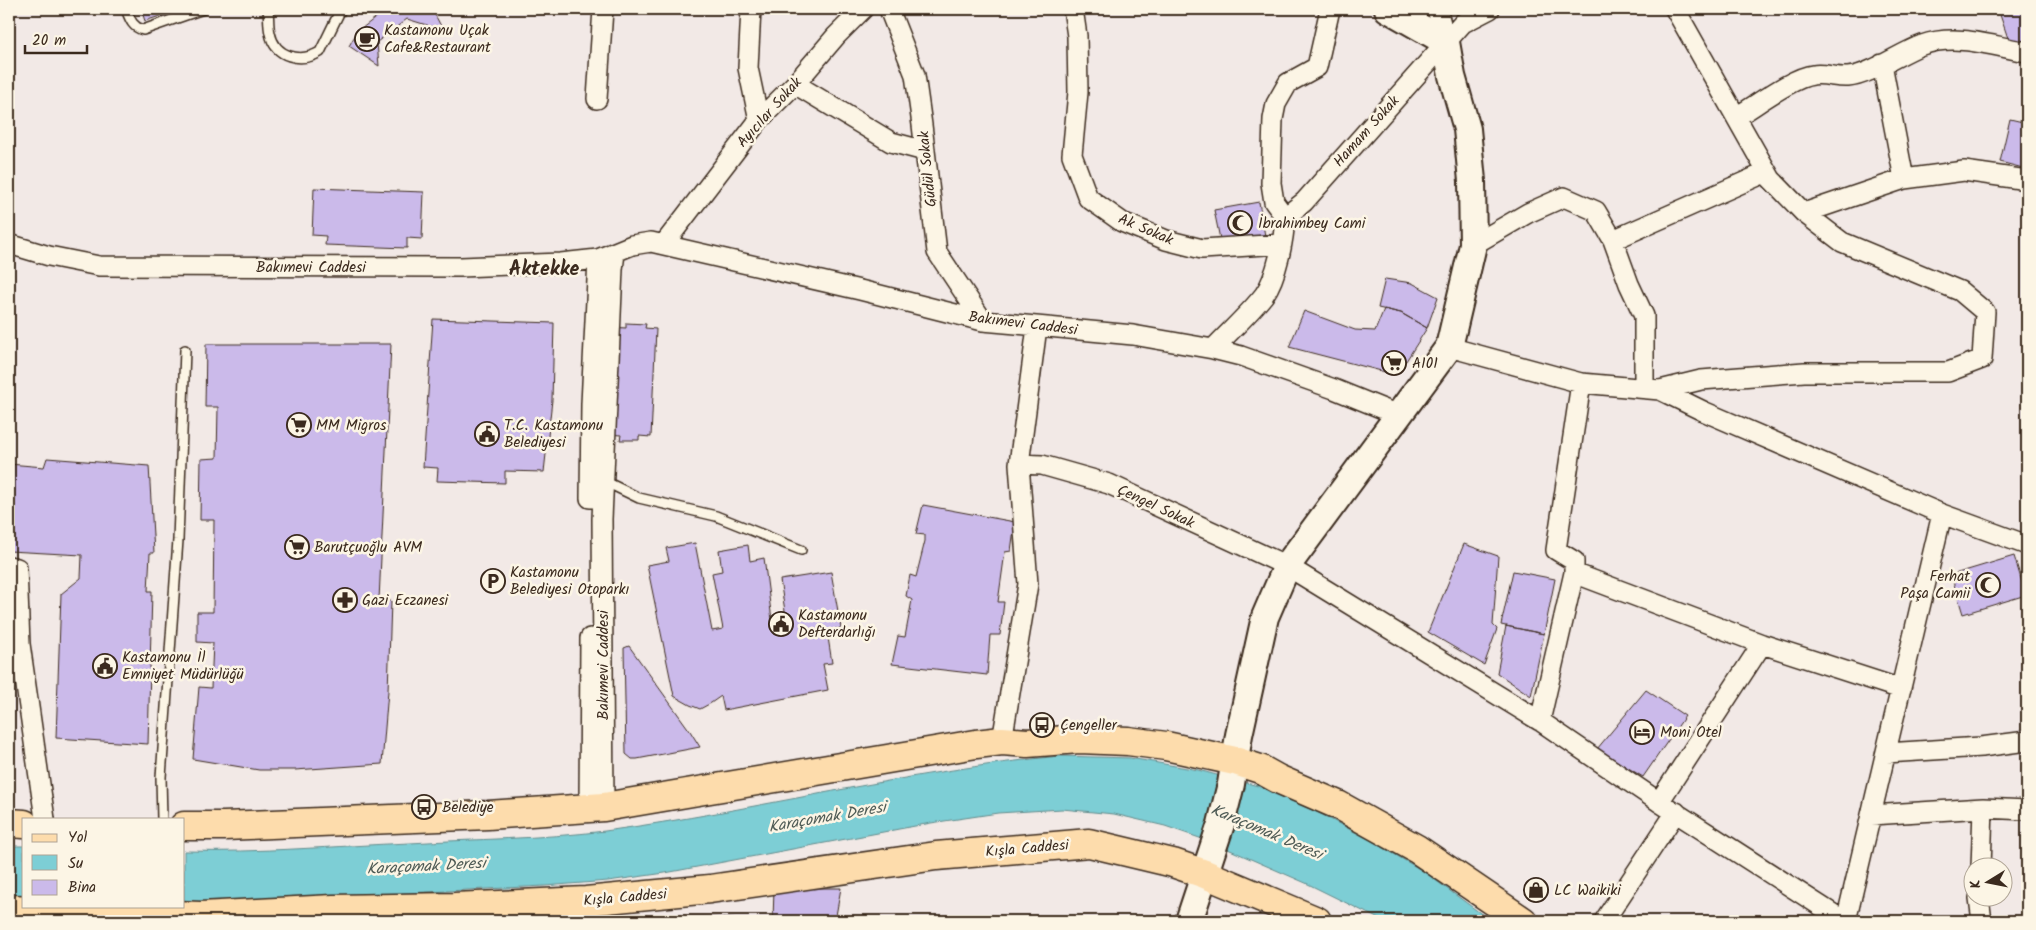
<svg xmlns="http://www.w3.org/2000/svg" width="2036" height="930" viewBox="0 0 2036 930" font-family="Kalam,sans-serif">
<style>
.water{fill:#7dced5;stroke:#638c8c}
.building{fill:#cbbaea;stroke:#3b2a1e}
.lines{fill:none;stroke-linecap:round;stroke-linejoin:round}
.lane-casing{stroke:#3b2a1e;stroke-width:12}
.street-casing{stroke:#3b2a1e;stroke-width:22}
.secondary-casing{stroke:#3b2a1e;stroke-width:30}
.primary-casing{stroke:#3b2a1e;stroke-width:31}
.lane{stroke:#fcf5e5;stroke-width:9}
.street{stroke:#fcf5e5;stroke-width:19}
.secondary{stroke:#fcf5e5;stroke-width:26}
.primary{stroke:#fddcac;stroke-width:28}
.labels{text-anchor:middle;stroke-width:5;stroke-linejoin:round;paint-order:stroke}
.poi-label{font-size:15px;fill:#3b2a1e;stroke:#fcf5e5;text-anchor:start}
.street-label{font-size:15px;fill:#3b2a1e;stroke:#fcf5e5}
.water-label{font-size:16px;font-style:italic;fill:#4f5b55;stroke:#fcf5e5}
.district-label{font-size:20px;font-weight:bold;fill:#3b2a1e;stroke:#fcf5e5}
</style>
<rect width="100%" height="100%" fill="#f2e9e6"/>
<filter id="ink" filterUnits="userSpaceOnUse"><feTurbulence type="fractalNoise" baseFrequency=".02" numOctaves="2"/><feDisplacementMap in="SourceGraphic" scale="10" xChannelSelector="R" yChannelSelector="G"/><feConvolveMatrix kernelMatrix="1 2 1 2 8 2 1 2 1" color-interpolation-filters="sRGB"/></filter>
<g filter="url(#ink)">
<!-- water -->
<path class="water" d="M1060,756l70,2 68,12 60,16 57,25 55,29 53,31 68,50h-108l-75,-37 -94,-41 -49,-17 -51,-12 -52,-5 -64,4 -67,10 -266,50 -57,8 -64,5 -291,15 -69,1v-51c75,2 151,-5 226,-8 65,-4 131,-4 195,-12 153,-21 302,-60 455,-75z
M9,846h15v51l-15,-1z"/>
<!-- building -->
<path class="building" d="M141,9h40l-36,12z
M387,9h45l11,21 -36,-11 -30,23 2,24 -30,-20 8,-14z
M1456,9h24l-23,5z
M1998,9h29v34l-16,4z
M2010,119l17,4v46l-27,-7z
M314,188l110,4 -2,47 -15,-1v10l-82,-3 1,-9 -14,-1z
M1259,202l6,34 -44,8 -7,-34z
M1385,279l27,4 26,14 -11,31 -26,-15 -23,-5z
M1384,309l17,4 26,15 -21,33 -17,12 -100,-26 15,-36 51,19 20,1z
M433,319l121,4 -2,77 -8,72 -39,-1v12l-68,-2 1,-13 -15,-1z
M626,323l20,1 -1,4 11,1 -5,108 -12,-1v4h-19l1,-5 -15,-1 5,-107 15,1z
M206,344h185l-12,256 12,1 -3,90 -6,73 -87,6h-36l-66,-11 6,-72 12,1 2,-45 -16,-1v-30h16l1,-92h-14l1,-61 16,-1 1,-51h-13z
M47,458l102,8 5,87h-4l-2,38h4l-4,153 -92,-6 5,-144 20,-16 1,-23 -73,-4v-87l35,3z
M923,505l92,17 -4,29 -6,1 -7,50h6l-4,33h-10l-3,40 -95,-11 6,-28 7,1 7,-37 -6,-4 4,-21 6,2 9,-36v-6l-9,-1z
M695,543l17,88 11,-2 -11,-56 10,-2 -3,-21 29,-5 2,16 14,-3 8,62 14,-3 -6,-37 51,-8 10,56 -14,3 5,32 -9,1 5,26 -104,20 -3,-14 -10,7 -11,6 -10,-4 -16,-9 -27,-131 22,-4 -3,-13z
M1464,544l34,12 -5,69 4,4 -13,36 -56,-33z
M2014,556l12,39 -63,19 -12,-39z
M1513,571l42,8 -11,55 -43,-9z
M1506,626l38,8 -13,62 -34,-23z
M629,646l61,85 10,16 -63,12h-5l-6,-5 -2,-106z
M1646,690l39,26 -42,61 -46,-28z
M774,888h67l-6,33h-62z
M501,913l58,2 1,6h-58z
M656,916v5h-58v-4z
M656,916l46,1v4h-46z
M702,917l54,4h-54z"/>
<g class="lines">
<defs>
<path id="lane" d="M126,9c4,10 6,18 17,21l60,-21
M268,9c1,8 0,16 2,24 5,25 31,30 50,19l21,-43
M604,481l35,17 77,18 85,34
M162,819l-1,-42 17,-237 7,-190"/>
<path id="street" d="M751,9l-3,59 11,52
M889,9l26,66 7,50 15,127 46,69
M1073,9l4,27 1,56 -6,63 16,43 34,24 44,18 36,9 80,-5
M1437,9l9,33
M1675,9l96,170 33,34 100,-34 60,-8 63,9
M1882,64l22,115
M795,84l96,58 34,9
M597,99l6,-90
M1736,117c19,-11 57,-40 77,-42 12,-2 23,3 35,2 22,-2 52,-24 74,-32 34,-12 71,1 105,7
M1285,217l19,-15 159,-179 27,-14
M1613,240l154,-68
M9,244l40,12 50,10 362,1 100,-4 37,-4 34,-14 19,-3 209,48 123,31 150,14 80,14 28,7 93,33 64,26
M664,244l95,-124 36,-36 41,-48 27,-27
M1473,245l55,-32 36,-16 32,14 17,29 16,44 15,32v72
M1449,347l132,36 79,7 43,21 239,103 85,31
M1213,349c17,-18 36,-35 51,-54 13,-18 20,-56 21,-78l-11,-15 -3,-19 2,-64 3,-15 12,-21 29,-16 13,-58
M1660,390l41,-10 103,-8h144l34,-13 3,-47 -25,-21 -118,-49 -38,-29
M1019,464l23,1 67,19 178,82 253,155 119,81 185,119
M590,498l1,-94 7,-145
M9,566l8,2 3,76 25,175
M1574,573l188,71 139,45
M1540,721l34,-148v-12l-18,-11 25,-167
M1002,741l26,-157 -9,-120 18,-137
M1886,753l95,-6 46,-6
M1659,802l103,-158
M604,807l-2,-288 11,-250 2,-16
M589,808l1,-170
M1871,815l112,-7 44,2
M1981,868l2,-60
M1979,898l3,23
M586,901l1,20
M1604,921l72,-109
M1846,921l96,-407"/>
<path id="secondary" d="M1189,921l32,-97 10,-40 8,-49 26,-118 22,-51 162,-219 24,-102 -1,-64 -5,-52 -15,-53 -6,-34 -58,-33"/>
<path id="primary" d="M9,823l15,1
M184,826h40l264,-11 116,-8 372,-63 26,-3 25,2 52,-4 49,2 38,5 69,15 25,8 18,10 60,26 79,44 106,72
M9,909l192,7 132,-7 121,-2 132,-6 124,-12 226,-33 153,-13 84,20 32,11 112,47"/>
</defs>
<!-- lane casing -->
<use href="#lane" class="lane-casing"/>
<!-- street casing -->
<use href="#street" class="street-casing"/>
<!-- secondary casing -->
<use href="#secondary" class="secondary-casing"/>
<!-- primary casing -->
<use href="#primary" class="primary-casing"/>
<!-- lane -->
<use href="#lane" class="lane"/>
<!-- street -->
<use href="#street" class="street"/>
<!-- secondary -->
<use href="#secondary" class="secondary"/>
<!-- primary -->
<use href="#primary" class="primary"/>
</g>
</g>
<!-- icons -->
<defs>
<symbol id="cafe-ring" viewBox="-11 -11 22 22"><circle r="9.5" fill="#fcf5e5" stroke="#3b2a1e" stroke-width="1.5"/><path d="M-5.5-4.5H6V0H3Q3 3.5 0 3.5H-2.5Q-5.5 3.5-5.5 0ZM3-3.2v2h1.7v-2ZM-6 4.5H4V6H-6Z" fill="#3b2a1e"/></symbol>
<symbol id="mosque-ring" viewBox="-11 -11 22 22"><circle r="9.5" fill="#fcf5e5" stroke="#3b2a1e" stroke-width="1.5"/><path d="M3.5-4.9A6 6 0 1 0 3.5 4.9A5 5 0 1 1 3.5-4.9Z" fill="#3b2a1e"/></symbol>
<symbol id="supermarket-ring" viewBox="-11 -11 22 22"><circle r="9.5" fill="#fcf5e5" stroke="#3b2a1e" stroke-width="1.5"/><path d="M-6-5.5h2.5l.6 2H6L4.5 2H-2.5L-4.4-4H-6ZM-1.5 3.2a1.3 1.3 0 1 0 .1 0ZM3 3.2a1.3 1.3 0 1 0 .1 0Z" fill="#3b2a1e"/></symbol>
<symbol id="civic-ring" viewBox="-11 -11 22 22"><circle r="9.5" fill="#fcf5e5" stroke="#3b2a1e" stroke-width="1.5"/><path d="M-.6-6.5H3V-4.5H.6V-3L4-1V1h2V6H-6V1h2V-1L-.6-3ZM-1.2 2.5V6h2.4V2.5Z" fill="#3b2a1e"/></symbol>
<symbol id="parking-ring" viewBox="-11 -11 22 22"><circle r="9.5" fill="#fcf5e5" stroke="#3b2a1e" stroke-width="1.5"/><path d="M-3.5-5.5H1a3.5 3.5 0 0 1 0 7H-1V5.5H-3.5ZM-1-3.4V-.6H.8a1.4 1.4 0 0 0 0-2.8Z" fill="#3b2a1e"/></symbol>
<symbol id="pharmacy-ring" viewBox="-11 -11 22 22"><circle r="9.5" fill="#fcf5e5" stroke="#3b2a1e" stroke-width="1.5"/><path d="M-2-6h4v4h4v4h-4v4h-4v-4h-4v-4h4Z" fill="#3b2a1e"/></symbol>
<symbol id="bus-ring" viewBox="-11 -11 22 22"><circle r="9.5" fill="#fcf5e5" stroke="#3b2a1e" stroke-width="1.5"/><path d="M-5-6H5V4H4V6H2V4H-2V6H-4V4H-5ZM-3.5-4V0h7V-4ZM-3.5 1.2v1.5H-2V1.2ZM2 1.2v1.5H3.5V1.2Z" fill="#3b2a1e"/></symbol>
<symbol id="hotel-ring" viewBox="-11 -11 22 22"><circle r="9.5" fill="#fcf5e5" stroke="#3b2a1e" stroke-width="1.5"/><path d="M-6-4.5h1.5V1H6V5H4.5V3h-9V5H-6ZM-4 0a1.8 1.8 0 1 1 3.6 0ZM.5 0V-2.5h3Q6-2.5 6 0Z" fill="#3b2a1e"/></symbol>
<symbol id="shop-ring" viewBox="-11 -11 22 22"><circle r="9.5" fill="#fcf5e5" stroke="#3b2a1e" stroke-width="1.5"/><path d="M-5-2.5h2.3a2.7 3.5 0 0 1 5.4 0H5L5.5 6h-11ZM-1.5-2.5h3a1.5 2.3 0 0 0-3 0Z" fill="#3b2a1e"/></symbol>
</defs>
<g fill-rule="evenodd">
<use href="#cafe-ring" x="353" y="25" width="28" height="28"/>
<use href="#mosque-ring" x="1226" y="209" width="28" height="28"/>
<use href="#supermarket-ring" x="1380" y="349" width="28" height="28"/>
<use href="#supermarket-ring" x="285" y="411" width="28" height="28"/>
<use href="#civic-ring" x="473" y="420" width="28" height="28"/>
<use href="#supermarket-ring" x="283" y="533" width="28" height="28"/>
<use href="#parking-ring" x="479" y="567" width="28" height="28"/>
<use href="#mosque-ring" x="1974" y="571" width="28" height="28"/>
<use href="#pharmacy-ring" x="331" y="586" width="28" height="28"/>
<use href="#civic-ring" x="767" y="610" width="28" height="28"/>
<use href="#civic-ring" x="91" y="652" width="28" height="28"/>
<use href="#bus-ring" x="1028" y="711" width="28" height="28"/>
<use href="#hotel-ring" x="1628" y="718" width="28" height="28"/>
<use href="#bus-ring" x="410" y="793" width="28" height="28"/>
<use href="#shop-ring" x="1522" y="876" width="28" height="28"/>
</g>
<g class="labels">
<!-- poi labels -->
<g class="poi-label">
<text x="384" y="35">Kastamonu Uçak<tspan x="384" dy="17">Cafe&amp;Restaurant</tspan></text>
<text x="1258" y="228">İbrahimbey Cami</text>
<text x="1412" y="368">A101</text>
<text x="316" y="430">MM Migros</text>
<text x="504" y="430">T.C. Kastamonu<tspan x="504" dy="17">Belediyesi</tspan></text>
<text x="314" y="552">Barutçuoğlu AVM</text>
<text x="510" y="577">Kastamonu<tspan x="510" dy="17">Belediyesi Otoparkı</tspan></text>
<text x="1970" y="581" text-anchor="end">Ferhat<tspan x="1970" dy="17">Paşa Camii</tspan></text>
<text x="362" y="605">Gazi Eczanesi</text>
<text x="798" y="620">Kastamonu<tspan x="798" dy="17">Defterdarlığı</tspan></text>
<text x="122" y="662">Kastamonu İl<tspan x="122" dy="17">Emniyet Müdürlüğü</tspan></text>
<text x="1060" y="730">Çengeller</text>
<text x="1660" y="737">Moni Otel</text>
<text x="442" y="812">Belediye</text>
<text x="1554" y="895">LC Waikiki</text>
</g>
<!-- street labels -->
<g class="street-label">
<text transform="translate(769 112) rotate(-48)" y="5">Ayıcılar Sokak</text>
<text transform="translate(1366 131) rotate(-48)" y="5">Hamam Sokak</text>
<text transform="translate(927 169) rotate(-96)" y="5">Güdül Sokak</text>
<text transform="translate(1146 229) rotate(23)" y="5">Ak Sokak</text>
<text x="311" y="272">Bakımevi Caddesi</text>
<text transform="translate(1023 323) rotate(7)" y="5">Bakımevi Caddesi</text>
<text transform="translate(1156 506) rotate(25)" y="5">Çengel Sokak</text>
<text transform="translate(603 665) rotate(-90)" y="5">Bakımevi Caddesi</text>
<text transform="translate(1027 848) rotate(-5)" y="5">Kışla Caddesi</text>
<text transform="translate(625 897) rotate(-5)" y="5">Kışla Caddesi</text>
</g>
<!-- water labels -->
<g class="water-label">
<text transform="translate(827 816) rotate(-10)" y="6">Karaçomak Deresi</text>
<text transform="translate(1267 831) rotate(23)" y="6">Karaçomak Deresi</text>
<text transform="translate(426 865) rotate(-3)" y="6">Karaçomak Deresi</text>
</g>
<!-- district labels -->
<g class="district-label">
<text x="544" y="275">Aktekke</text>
</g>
</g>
<!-- margin -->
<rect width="2036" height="930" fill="none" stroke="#fcf5e5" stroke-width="30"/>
<rect x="15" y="15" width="2006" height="900" fill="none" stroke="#3b2a1e" stroke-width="2" filter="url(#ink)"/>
<!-- legend -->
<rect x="22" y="818" width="162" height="90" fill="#fcf5e5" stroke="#afa495"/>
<rect x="32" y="834" width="25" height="8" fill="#fddcac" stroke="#afa495"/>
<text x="68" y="842" font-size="15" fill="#3b2a1e">Yol</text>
<rect x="32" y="855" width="25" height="15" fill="#7dced5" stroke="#afa495"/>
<text x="68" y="868" font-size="15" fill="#3b2a1e">Su</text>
<rect x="32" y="880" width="25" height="15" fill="#cbbaea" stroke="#afa495"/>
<text x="68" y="892" font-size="15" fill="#3b2a1e">Bina</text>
<!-- north arrow -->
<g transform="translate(1988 882) rotate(260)"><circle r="24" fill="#fcf5e5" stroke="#afa495"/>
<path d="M0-4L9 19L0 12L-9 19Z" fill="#3b2a1e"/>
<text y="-8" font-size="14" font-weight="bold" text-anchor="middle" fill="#3b2a1e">K</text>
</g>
<!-- scale -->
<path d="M25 45v8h62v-8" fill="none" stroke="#3b2a1e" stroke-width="2.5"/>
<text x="32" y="45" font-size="15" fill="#3b2a1e" stroke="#fcf5e5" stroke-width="4" paint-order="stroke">20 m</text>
</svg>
